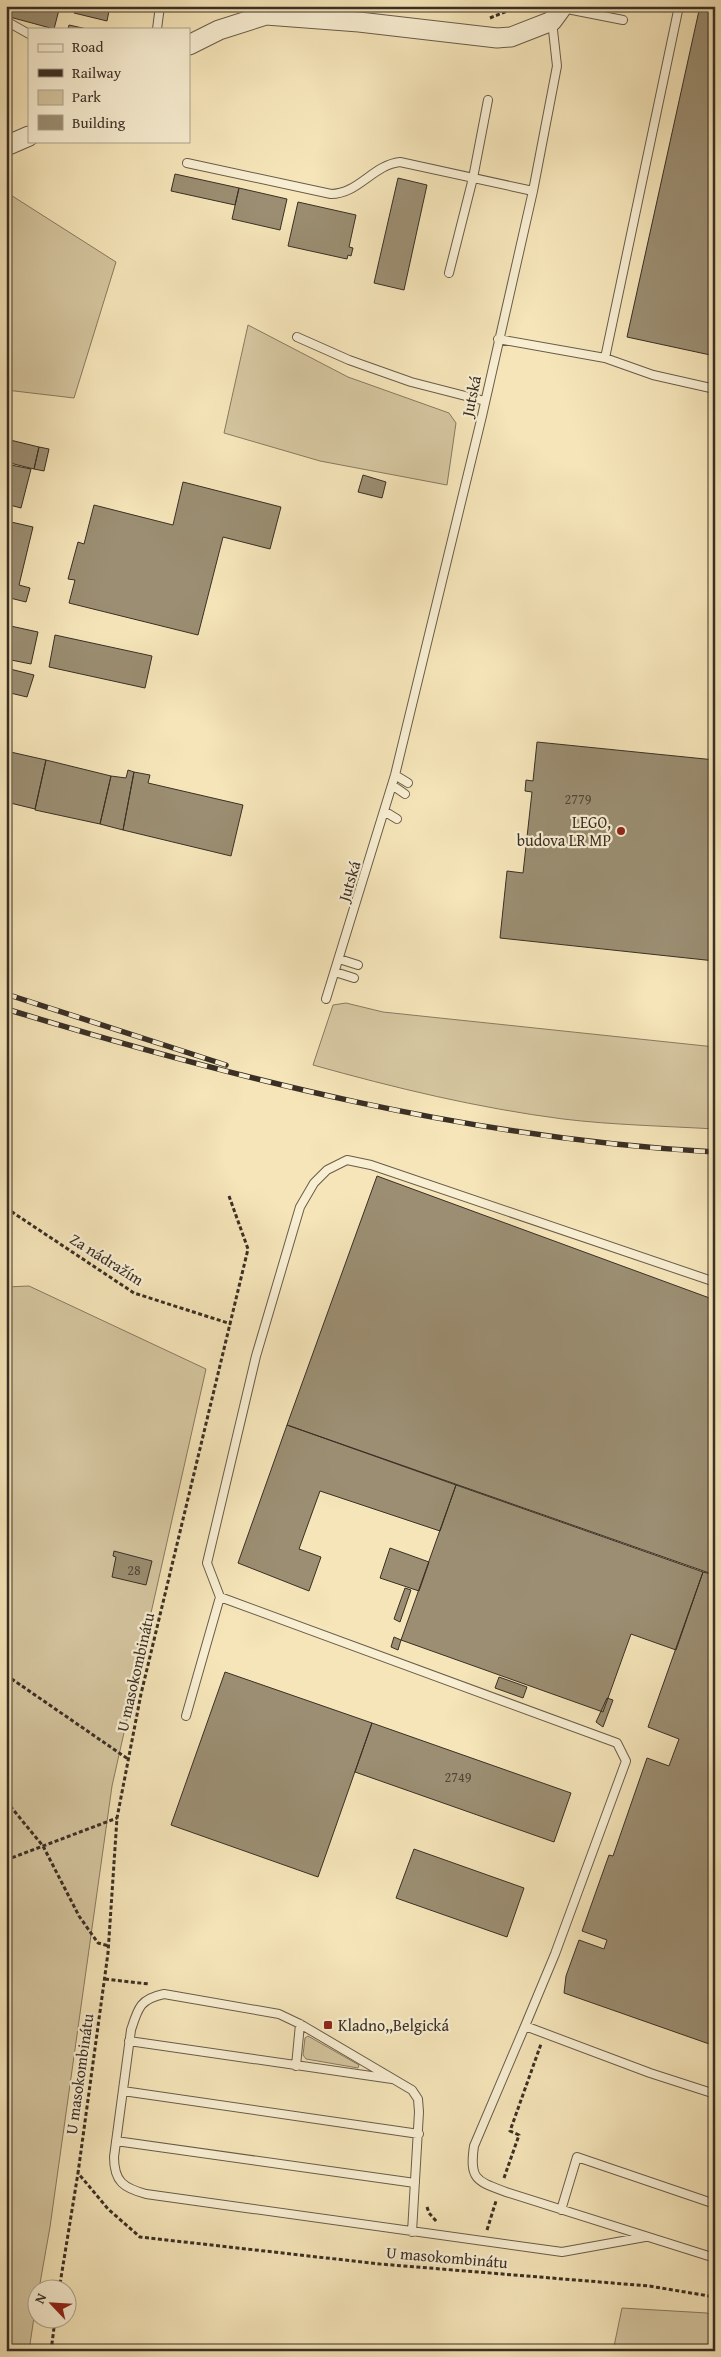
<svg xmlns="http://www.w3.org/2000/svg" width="721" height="2357" viewBox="0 0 721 2357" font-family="'Gentium Book Plus',serif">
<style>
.green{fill:#d5c6a0;stroke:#887a62}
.building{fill:#9b8e72;stroke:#3a2f25}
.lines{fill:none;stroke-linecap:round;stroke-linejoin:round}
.service-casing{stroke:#695c4a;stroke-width:10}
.tertiary-casing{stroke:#695c4a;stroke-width:21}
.path{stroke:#3a2f25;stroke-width:3;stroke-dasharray:4 2.5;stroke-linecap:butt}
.service{stroke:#f8eed2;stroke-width:8}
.tertiary{stroke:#f8eed2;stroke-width:19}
.rail-casing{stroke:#3a2f25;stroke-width:5.5}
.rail{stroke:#f8eed2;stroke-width:4;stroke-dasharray:11;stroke-linecap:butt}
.poi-dot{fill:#8f2418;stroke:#f8eed2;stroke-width:2}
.labels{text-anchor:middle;stroke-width:4.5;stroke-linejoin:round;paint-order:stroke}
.number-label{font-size:14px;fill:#524738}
.street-label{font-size:16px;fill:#3a2f25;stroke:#f8eed2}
.poi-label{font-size:16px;fill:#3a2f25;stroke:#f8eed2;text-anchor:end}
</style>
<rect width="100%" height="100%" fill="#f5e5b9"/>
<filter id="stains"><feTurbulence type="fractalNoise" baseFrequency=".004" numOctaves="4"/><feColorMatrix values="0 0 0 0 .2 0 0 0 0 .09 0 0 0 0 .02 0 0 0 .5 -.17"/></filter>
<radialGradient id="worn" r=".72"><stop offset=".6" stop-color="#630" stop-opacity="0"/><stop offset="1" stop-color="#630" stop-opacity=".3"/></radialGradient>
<!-- green -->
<path class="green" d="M6,192l110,70 -42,136 -68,-8z
M248,325l100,52 101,36 7,10 -9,62 -127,-24 -96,-28z
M346,1003l37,9 332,35v82c-51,-3 -102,-4 -152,-10 -85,-11 -168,-31 -250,-54l20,-60z
M29,1286l177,83 -94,417 -62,441 -11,62 -1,1 -9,61h-23v-1064z
M308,2036l51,29 -1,3 -52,-9 -3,-4 2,-17z
M622,2308l85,5 8,4v34h-102z"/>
<!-- building -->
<path class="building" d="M6,6h54l-6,23 -48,-13z
M75,6h35l-3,15 -33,-8z
M700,6h15v350l-88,-19z
M69,25l18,4h-19z
M175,174l64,14 -4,17 -64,-14z
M398,178l29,7 -23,105 -30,-7z
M239,188l48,11 -7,31 -48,-11z
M298,202l58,13 -7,32 4,1 -2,8 -3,-1 -1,4 -59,-13z
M6,439l33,8 -5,22 -28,-7z
M39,447l10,2 -5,22 -10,-2z
M6,464l25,5 -10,39 -15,-4v-11l4,-10 -4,-1z
M363,475l23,7 -4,16 -24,-6z
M183,482l98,25 -11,42 -47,-12 -25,98 -129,-32 6,-23 -7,-1 10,-37 6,2 10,-39 79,20z
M11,522l22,5 -14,58 11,3 -4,14 -20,-5v-58z
M6,625l32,7 -7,32 -25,-5z
M55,635l97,21 -7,32 -96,-21z
M6,668l28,7 -7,22 -21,-5z
M537,742l178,18v201l-215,-23 7,-67 16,2 9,-81 -7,-1 1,-11 7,1z
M6,751l40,9 -11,49 -29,-7z
M46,760l65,16 -11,48 -65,-14z
M128,770l6,2 -11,58 -23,-6 11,-48 15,2z
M134,772l16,3 -2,8 95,22 -12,51 -108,-26z
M377,1176l338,124v275l-428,-150z
M287,1425l169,60 -16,46 -120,-40 -21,58 22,8 -12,34 -71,-28z
M456,1485l247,87 -27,78 -45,-16 -28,78 -202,-72z
M390,1548l39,14 -10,29 -39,-13z
M114,1551l38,10 -6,24 -34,-8 4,-20 -3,-1z
M703,1572l12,3v471l-151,-53 2,-17 13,-36 25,9 3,-9 -25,-9 27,-76 4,1 34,-98 22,8 10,-27 -31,-12z
M405,1588l6,2 -11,32 -6,-3z
M394,1637l7,3 -3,10 -7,-3z
M225,1672l147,51 -54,154 -147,-52z
M499,1677l28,10 -4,11 -28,-10z
M607,1698l6,2 -10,27 -7,-5z
M372,1723l199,70 -17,49 -199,-70z
M414,1849l110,39 -17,49 -111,-39z"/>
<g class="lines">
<defs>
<path id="service" d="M562,8l61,12
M6,21l23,13
M157,29l3,-23
M187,163l144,31c27,0 42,-29 69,-32l133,29
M449,273l24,-95 15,-78
M297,337l52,23 62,22 74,19
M498,339l107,19 74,-352
M605,358l48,17 62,14
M395,775l13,8
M392,785l13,9
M384,811l13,8
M339,959l19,6
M335,972l19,6
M326,999l69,-224 87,-359 51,-225 24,-125 -5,-45
M220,1597l-13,-34 49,-207 44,-149 14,-24 13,-13 20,-10 24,5 344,117
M186,1716l34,-119 397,146 9,18 -71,193 -30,72 125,47 65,21
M525,2026l-51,120c-5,34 3,35 32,46l209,66
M129,2041l263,38
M296,2066l4,-42
M123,2091l296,43
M116,2141l299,42
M561,2210l16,-53 138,47
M412,2232l7,-120 -1,-13 -6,-9 -112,-66 -21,-10 -115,-20c-24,5 -26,14 -33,36l-17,127c0,25 10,31 32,37l416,58 83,-15"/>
<path id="tertiary" d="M189,45l30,-15 47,-15 93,7 138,16 14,-1 41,-16 11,-15
M6,146l23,-10"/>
</defs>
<!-- service casing -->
<use href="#service" class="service-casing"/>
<!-- tertiary casing -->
<use href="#tertiary" class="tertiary-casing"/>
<!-- path -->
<path class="path" d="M490,18l29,-12
M229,1196l19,53 -107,445 -24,124 -9,135 -30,220 30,36 32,28 240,27 269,22 66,11
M6,1208l128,85 97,31
M6,1675l122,84
M6,1801l37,45 36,70 19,27 11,3
M6,1860l111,-42
M105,1979l44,5
M504,2178l15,-43 -9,-4 31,-87
M427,2207l2,6 8,9
M487,2230l9,-29
M59,2290l19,-117
M51,2351l4,-31"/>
<!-- service -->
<use href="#service" class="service"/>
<!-- tertiary -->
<use href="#tertiary" class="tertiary"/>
<defs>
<path id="rail" d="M6,994l220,71
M6,1009c230,70 467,130 709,143"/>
</defs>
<!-- rail casing -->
<use href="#rail" class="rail-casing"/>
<!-- rail -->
<use href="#rail" class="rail"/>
</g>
<!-- markers -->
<g class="poi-dot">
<circle cx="621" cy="831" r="5"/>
<rect x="323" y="2020" width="10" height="10" rx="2.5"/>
</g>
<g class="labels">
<!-- number labels -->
<g class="number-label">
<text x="578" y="804">2779</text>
<text x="134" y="1575">28</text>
<text x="458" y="1782">2749</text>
</g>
<!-- street labels -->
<g class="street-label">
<text transform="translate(471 396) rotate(-78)" y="6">Jutská</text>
<text transform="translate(349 881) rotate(-73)" y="6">Jutská</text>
<text transform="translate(107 1259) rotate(32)" y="6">Za nádražím</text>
<text transform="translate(135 1672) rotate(-77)" y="6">U masokombinátu</text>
<text transform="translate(79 2074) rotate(-82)" y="6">U masokombinátu</text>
<text transform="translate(447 2257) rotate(5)" y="6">U masokombinátu</text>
</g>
<!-- poi labels -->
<g class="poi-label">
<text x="611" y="828">LEGO,<tspan x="611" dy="18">budova LR MP</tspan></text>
<text x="338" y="2031" text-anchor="start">Kladno,,Belgická</text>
</g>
</g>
<!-- margin -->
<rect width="721" height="2357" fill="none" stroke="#f5e5b9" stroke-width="25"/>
<rect x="8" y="8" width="706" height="2342" fill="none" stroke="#3a2f25" stroke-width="2.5"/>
<rect x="12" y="12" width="696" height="2332" fill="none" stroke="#3a2f25"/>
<!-- legend -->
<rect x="28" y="28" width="162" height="115" fill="#f8eed2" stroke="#aca28d"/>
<rect x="38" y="44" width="25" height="8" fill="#f8eed2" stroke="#aca28d"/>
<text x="72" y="52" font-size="15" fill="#3a2f25">Road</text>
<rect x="38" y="69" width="25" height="8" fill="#3a2f25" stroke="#aca28d"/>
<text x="72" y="78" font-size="15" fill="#3a2f25">Railway</text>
<rect x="38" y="90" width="25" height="15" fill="#d5c6a0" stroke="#aca28d"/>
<text x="72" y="102" font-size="15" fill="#3a2f25">Park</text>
<rect x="38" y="115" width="25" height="15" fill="#9b8e72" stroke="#aca28d"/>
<text x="72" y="128" font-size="15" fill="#3a2f25">Building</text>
<!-- north arrow -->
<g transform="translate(52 2304) rotate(295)"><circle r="24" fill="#f8eed2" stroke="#aca28d"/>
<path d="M0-4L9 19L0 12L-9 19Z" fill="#8f2418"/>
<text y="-8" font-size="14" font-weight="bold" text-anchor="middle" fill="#3a2f25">N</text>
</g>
<rect width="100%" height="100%" filter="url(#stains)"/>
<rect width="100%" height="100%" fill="url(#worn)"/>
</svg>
